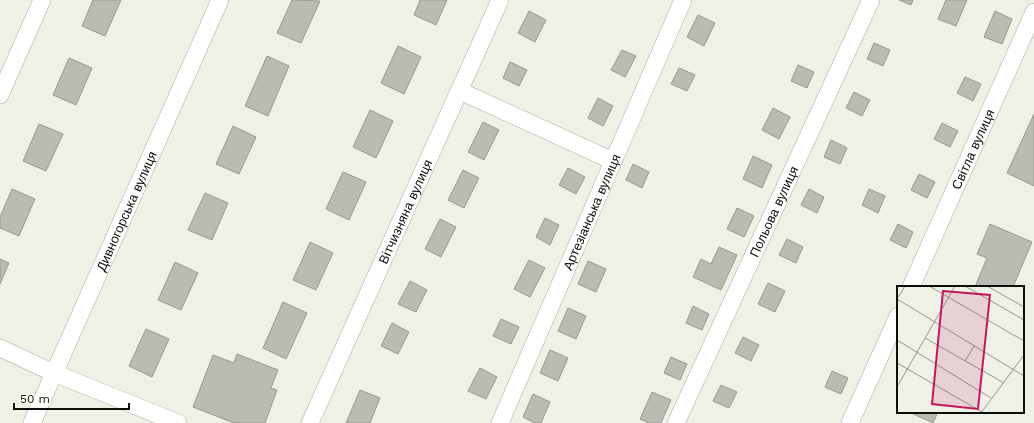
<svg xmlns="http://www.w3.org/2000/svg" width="1034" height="423" viewBox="0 0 1034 423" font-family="'Work Sans',sans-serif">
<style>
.building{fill:#babcb3;stroke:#979990}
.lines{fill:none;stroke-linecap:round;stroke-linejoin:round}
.minor-casing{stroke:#a7a9a0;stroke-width:18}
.minor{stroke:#fff;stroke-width:17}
.labels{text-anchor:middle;stroke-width:4;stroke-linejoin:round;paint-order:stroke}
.street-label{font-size:13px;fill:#0d0d0a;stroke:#fcfef5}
.inset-road{fill:none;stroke:#95968f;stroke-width:1}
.view{fill:#c2185b;fill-opacity:0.15;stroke:#c2185b;stroke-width:2}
.inset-edge{fill:none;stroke:#0d0d0a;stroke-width:2}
</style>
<rect width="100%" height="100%" fill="#eff1e7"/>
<!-- building -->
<path class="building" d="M93,0h28l-16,36 -23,-10z
M292,0l28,1 -19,42 -24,-10z
M420,0h27l-11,25 -22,-10z
M899,0h14l-2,5z
M946,0h21l-11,26 -18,-7z
M529,11l17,9 -11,22 -17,-9z
M995,11l17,8 -10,25 -18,-7z
M698,15l17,8 -11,23 -17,-9z
M874,43l16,7 -7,16 -16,-7z
M398,46l23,11 -17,37 -23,-11z
M622,50l14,6 -11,21 -14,-7z
M267,56l22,10 -21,50 -23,-10z
M69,58l23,10 -16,37 -23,-10z
M510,62l17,8 -8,16 -16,-8z
M798,65l16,7 -7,16 -16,-7z
M679,68l16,7 -8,16 -16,-7z
M965,77l16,7 -8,17 -16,-8z
M854,92l16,8 -8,16 -16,-8z
M598,98l15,8 -10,20 -15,-8z
M773,108l17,9 -11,22 -17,-9z
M370,110l23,11 -17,37 -23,-11z
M1034,114v72l-27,-13z
M483,122l16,8 -15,30 -16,-8z
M942,123l16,8 -8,16 -16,-8z
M39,124l24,10 -17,37 -23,-10z
M233,126l23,11 -17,37 -23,-10z
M831,140l16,8 -7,16 -16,-7z
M753,156l19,9 -10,23 -19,-9z
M633,164l16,8 -7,16 -16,-8z
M568,168l17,9 -9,17 -17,-9z
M463,170l16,8 -15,30 -16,-8z
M343,172l23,10 -17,38 -23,-11z
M919,174l16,8 -8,16 -16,-8z
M12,189l23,10 -16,37 -19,-8v-11z
M809,189l15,8 -7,16 -16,-8z
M869,189l16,7 -7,17 -16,-8z
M205,193l23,10 -16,37 -24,-10z
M737,208l17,8 -10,21 -17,-8z
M545,218l14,7 -9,20 -14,-8z
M440,219l16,8 -15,30 -16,-8z
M898,224l15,8 -7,16 -16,-8z
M990,224l42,18 -19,45h-38l12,-29 -10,-4z
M787,239l16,8 -7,16 -17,-8z
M310,242l23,11 -17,37 -23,-10z
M719,247l18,8 -16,35 -28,-13 8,-18 10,5z
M0,259l9,4 -9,21z
M529,260l16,8 -15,29 -16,-8z
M588,261l18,8 -10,23 -18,-8z
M175,262l23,11 -17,37 -23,-10z
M410,281l17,9 -11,22 -18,-8z
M768,283l17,8 -10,21 -17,-8z
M283,302l24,11 -21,46 -23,-11z
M693,306l16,8 -7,16 -16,-7z
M568,308l18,8 -10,23 -18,-8z
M501,319l18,8 -8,17 -18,-8z
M392,323l17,9 -11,22 -17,-8z
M146,329l23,10 -17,38 -23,-11z
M743,337l16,8 -8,16 -16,-8z
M550,350l18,8 -10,23 -18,-8z
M237,354l41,16 -7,18 6,2 -12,33h-31l-41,-16 20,-52 21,8z
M671,357l16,7 -7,16 -16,-7z
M480,368l17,9 -11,22 -18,-8z
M832,371l16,7 -7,16 -16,-7z
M721,385l16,7 -8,16 -16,-7z
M360,390l20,8 -10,25h-24z
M652,392l19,8 -10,23h-12l-9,-4z
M533,394l17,8 -9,21h-6l-12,-6z
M909,412h29l-5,11z"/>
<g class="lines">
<defs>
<g id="minor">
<path d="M460,91l153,70"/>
<path d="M0,95l42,-95"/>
<path id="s1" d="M911,287l123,-275"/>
<path d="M0,348l54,25 124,50"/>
<path id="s2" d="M32,423l188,-423"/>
<path id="s3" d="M310,423l190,-423"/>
<path id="s4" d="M500,423l183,-423"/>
<path id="s5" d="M676,423l195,-423"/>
<path d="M850,423l48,-107"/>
</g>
</defs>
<!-- minor casing -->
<use href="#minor" class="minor-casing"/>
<!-- minor -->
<use href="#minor" class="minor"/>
</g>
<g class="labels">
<!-- street labels -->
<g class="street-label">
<text dy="5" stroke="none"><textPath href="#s1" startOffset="151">Світла вулиця</textPath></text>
<text dy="5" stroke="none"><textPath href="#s2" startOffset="232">Дивногорська вулиця</textPath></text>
<text dy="5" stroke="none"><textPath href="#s3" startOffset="232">Вітчизняна вулиця</textPath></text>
<text dy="5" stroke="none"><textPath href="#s4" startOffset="230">Артезіанська вулиця</textPath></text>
<text dy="5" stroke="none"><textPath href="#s5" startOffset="233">Польова вулиця</textPath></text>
</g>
</g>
<!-- overview -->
<g transform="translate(897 286)">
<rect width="127" height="127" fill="#eff1e7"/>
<path class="inset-road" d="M32,0l95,55M68,0l59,34M90,0l37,21M0,13l127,77M0,13l8,-13M28,52l79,45M0,54l94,58M68,75l10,-16M0,77l85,49M0,101l58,-101M84,127l43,-58"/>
<path class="view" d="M46,5l47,4 -12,114 -46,-5z"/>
<rect width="127" height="127" class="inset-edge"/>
</g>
<!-- scale -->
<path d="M14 403v6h115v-6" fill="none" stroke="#0d0d0a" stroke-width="2"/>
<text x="20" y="403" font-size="12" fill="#0d0d0a" stroke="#fcfef5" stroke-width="3" paint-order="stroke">50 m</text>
</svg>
